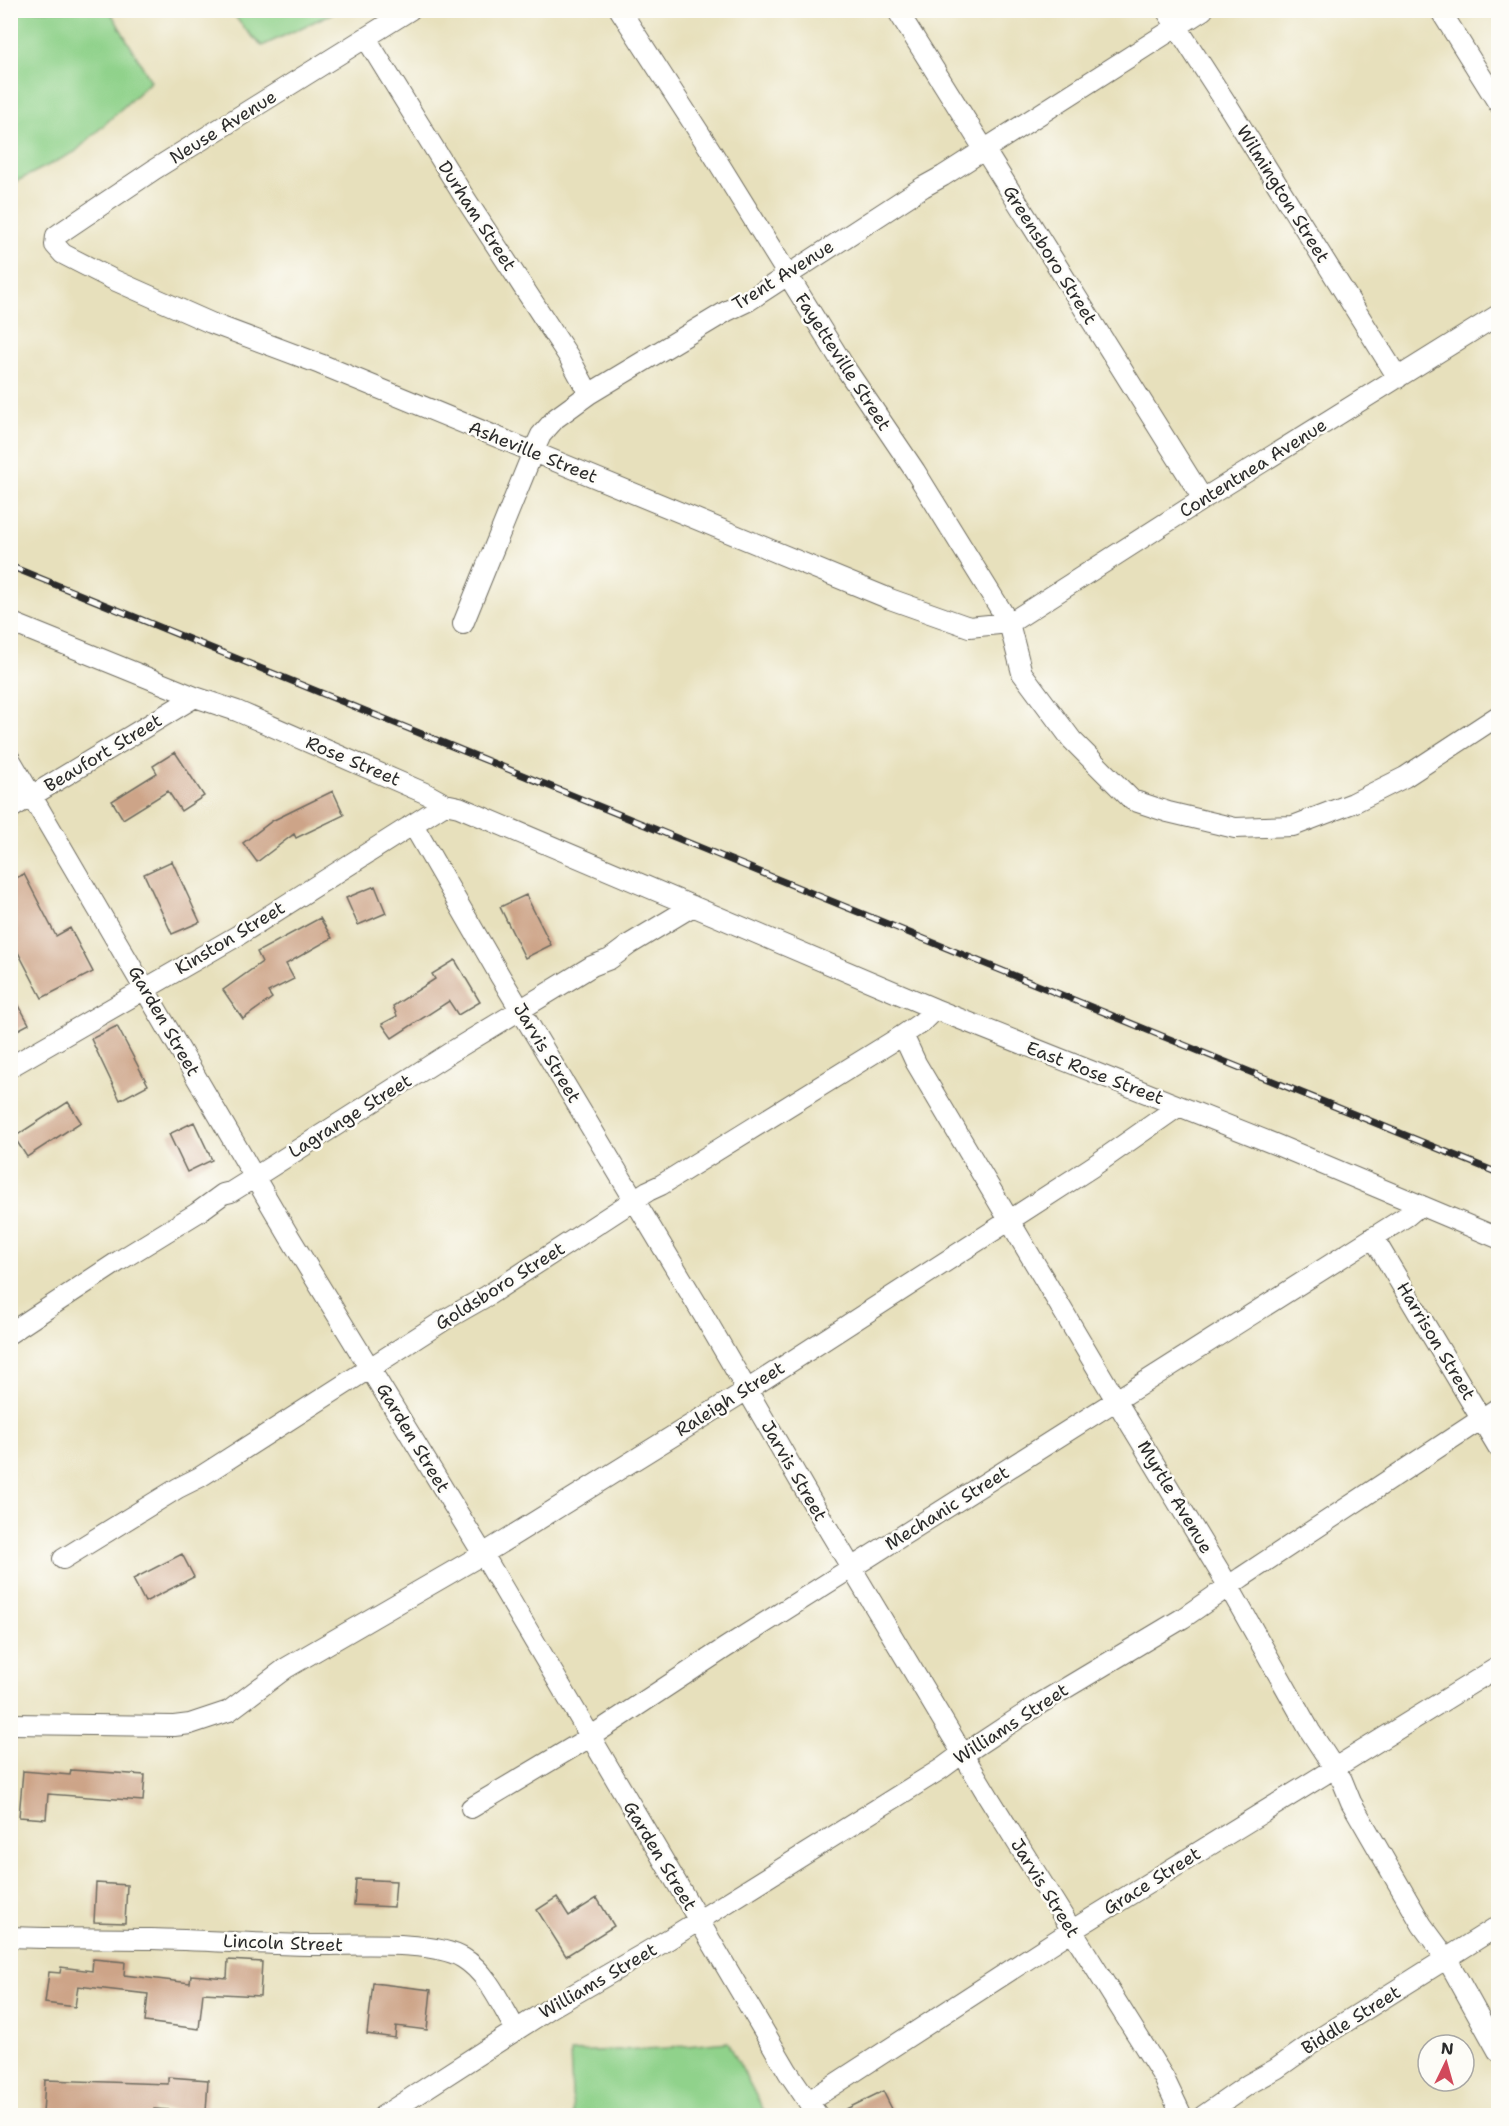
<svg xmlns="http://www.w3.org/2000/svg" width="1509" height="2126" viewBox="0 0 1509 2126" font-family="'Shantell Sans',sans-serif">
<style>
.green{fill:#90d28b;stroke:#5e7e5b;stroke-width:1.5}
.building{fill:#cda488}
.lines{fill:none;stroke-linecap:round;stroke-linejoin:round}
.minor-casing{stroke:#6d6a5e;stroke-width:22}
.minor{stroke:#fff;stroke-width:20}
.rail-casing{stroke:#2b2b2b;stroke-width:7}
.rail{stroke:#fdfcf7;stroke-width:4.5;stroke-dasharray:14;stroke-linecap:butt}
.labels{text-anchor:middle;stroke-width:5;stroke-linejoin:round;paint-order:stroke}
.street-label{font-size:18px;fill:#2b2b2b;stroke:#fdfcf7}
</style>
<rect width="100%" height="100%" fill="#fdfcf7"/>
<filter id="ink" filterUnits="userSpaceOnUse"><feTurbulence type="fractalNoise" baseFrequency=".0167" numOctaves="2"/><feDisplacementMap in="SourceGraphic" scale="12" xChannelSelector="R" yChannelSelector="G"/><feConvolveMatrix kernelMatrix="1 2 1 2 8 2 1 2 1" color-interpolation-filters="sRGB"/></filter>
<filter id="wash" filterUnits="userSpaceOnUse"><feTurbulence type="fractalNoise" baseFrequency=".008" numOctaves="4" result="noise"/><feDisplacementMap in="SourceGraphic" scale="24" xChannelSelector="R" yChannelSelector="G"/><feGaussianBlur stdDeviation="1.35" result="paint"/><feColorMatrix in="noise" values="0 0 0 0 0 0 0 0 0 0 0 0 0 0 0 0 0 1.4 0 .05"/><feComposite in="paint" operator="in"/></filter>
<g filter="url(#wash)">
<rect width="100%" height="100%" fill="#e7e0bc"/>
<!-- green -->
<path class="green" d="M11,10l99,1 41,70 -76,71 -64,32z
M231,11h106l-75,35 -18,-18z
M728,2042l38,73h-193l-3,-63 96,-4z"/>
<g id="blocks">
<!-- building -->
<path class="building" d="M175,752l29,44 -23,15 -13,-20 -45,28 -11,-18 45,-28 -4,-7z
M333,791l11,24 -48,23 -2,-4 -37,28 -14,-19 29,-22z
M172,861l28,61 -28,12 -28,-60z
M24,874l32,62 14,-8 23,44 -51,26 -32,-61v-56z
M375,886l11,27 -28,12 -12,-27z
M526,895l25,50 -26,13 -25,-51z
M320,918l12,20 -46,26 8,15 -26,13 4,6 -29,21 -20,-29 39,-28 -5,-10z
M455,960l25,42 -22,13 -9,-14 -57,37 -10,-14 15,-8 -4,-10 42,-27 -3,-5z
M10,989l19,35 -19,10z
M117,1026l31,59 -28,15 -29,-61z
M68,1102l13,20 -54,35 -13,-20z
M194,1122l18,38 -25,12 -18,-38z
M182,1554l12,23 -49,25 -12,-23z
M71,1770l74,5 -2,26 -95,-7 -2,25 -27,-2 4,-46 47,4z
M356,1879l40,2 -2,26 -40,-2z
M96,1883l31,2 -2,38 -31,-1z
M557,1897l12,19 28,-18 17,28 -48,30 -29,-46z
M93,1959l32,3 -1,13 66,8 1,-8 36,3 1,-18 34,2 -2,34 -57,-3 -4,36 -54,-7 3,-28 -70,-8 -3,21 -30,-4 4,-31 11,1 1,-6 31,4z
M373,1983l58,7 -4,40 -31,-4 -1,12 -28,-4z
M168,2077l40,3 -2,32 -52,-3v6l-111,-1 2,-34 123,4z
M883,2091l12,24h-61z"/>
</g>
</g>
<g filter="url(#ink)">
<use href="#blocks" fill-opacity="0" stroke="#6d6a5e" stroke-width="1.5"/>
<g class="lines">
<defs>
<path id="minor" d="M410,10l-255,159 -92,62 -7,5 -1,9 8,9 51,26 97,43 109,41 570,235 79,28 40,-4 7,-4 187,-120 295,-184
M620,10l93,144 133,215 69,102 94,152 13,50 50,67 60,60 36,12 67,16 58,-2 60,-23 52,-26 93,-61
M897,10l306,489
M1166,10l64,99 168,269
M1440,10l58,93
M366,38l97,157 106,162 20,37
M10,622l185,75 42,14 190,83 18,10 14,3 476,202 342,136 221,93
M463,624l70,-172 8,-17 15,-17 33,-24 138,-83 21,-10 175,-114 20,-11 260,-166
M10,759l279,477 194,318 305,518 30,44
M10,809l185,-112
M410,826l6,4 84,146 207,345 105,181 176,294 176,282 18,38
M903,1035l13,28 201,339 112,185 81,144 32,49 9,22 71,123 25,34 51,92
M10,1067l227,-131 208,-132
M1373,1237l125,210
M10,1333l109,-72 78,-48 26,-19 8,-2 24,-15 201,-128 136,-83 18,-7 20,-15 63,-38
M63,1559l115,-71 22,-11 243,-156 44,-25 161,-105 13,-6 242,-150 19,-13 13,-13
M10,1724l164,2 16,-2 39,-13 57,-43 197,-114 264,-164 345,-223 87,-61
M471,1808l119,-71 135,-89 682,-432 13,-11
M10,1937c47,2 94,1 141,2 53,1 106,5 159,6 38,1 122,-6 153,13 25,15 38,47 53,72
M809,2101l262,-170 427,-264
M383,2116l169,-109 117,-68 272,-170 19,-14 7,-3 74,-49 142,-85 59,-41 256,-169
M1203,2116l46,-32 27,-15 41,-29 181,-114"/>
</defs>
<!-- minor casing -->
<use href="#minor" class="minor-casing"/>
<!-- minor -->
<use href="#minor" class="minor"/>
<defs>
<path id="rail" d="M10,566l1488,607"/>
</defs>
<!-- rail casing -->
<use href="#rail" class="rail-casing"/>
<!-- rail -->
<use href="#rail" class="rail"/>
</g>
</g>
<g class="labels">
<!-- street labels -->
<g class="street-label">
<text transform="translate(223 127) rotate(-32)" y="6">Neuse Avenue</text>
<text transform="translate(1283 194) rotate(58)" y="6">Wilmington Street</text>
<text transform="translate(477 216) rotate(57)" y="6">Durham Street</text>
<text transform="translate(1050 255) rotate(58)" y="6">Greensboro Street</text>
<text transform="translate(783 275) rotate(-32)" y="6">Trent Avenue</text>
<text transform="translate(843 362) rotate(57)" y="6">Fayetteville Street</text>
<text transform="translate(533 452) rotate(22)" y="6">Asheville Street</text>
<text transform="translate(1253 468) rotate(-32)" y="6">Contentnea Avenue</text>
<text transform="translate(103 753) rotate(-31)" y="6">Beaufort Street</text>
<text transform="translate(353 761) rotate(23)" y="6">Rose Street</text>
<text transform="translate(230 938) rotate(-31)" y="6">Kinston Street</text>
<text transform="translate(164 1021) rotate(60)" y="6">Garden Street</text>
<text transform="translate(547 1053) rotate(59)" y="6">Jarvis Street</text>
<text transform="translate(1095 1073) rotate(21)" y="6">East Rose Street</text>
<text transform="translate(350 1116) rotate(-32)" y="6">Lagrange Street</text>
<text transform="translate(500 1286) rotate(-32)" y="6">Goldsboro Street</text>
<text transform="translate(1436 1341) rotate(59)" y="6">Harrison Street</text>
<text transform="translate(730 1399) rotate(-32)" y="6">Raleigh Street</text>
<text transform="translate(413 1438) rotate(59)" y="6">Garden Street</text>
<text transform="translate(794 1471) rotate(60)" y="6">Jarvis Street</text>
<text transform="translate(1175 1497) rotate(59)" y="6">Myrtle Avenue</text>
<text transform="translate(947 1508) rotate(-32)" y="6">Mechanic Street</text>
<text transform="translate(1011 1724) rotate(-33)" y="6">Williams Street</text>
<text transform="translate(660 1856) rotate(59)" y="6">Garden Street</text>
<text transform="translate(1152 1881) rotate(-32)" y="6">Grace Street</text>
<text transform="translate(1045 1888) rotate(58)" y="6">Jarvis Street</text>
<text transform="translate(283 1943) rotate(2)" y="6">Lincoln Street</text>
<text transform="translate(598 1981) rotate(-30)" y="6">Williams Street</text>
<text transform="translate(1351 2020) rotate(-32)" y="6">Biddle Street</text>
</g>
</g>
<!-- margin -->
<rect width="1509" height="2126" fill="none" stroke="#fdfcf7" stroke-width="36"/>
<!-- north arrow -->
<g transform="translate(1446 2063) rotate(5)"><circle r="28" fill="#fdfcf7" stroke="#a9a8a5" stroke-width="1.5"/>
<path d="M0-4.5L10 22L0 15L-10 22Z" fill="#d1495b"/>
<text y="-9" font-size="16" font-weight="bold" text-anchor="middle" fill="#2b2b2b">N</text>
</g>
</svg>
